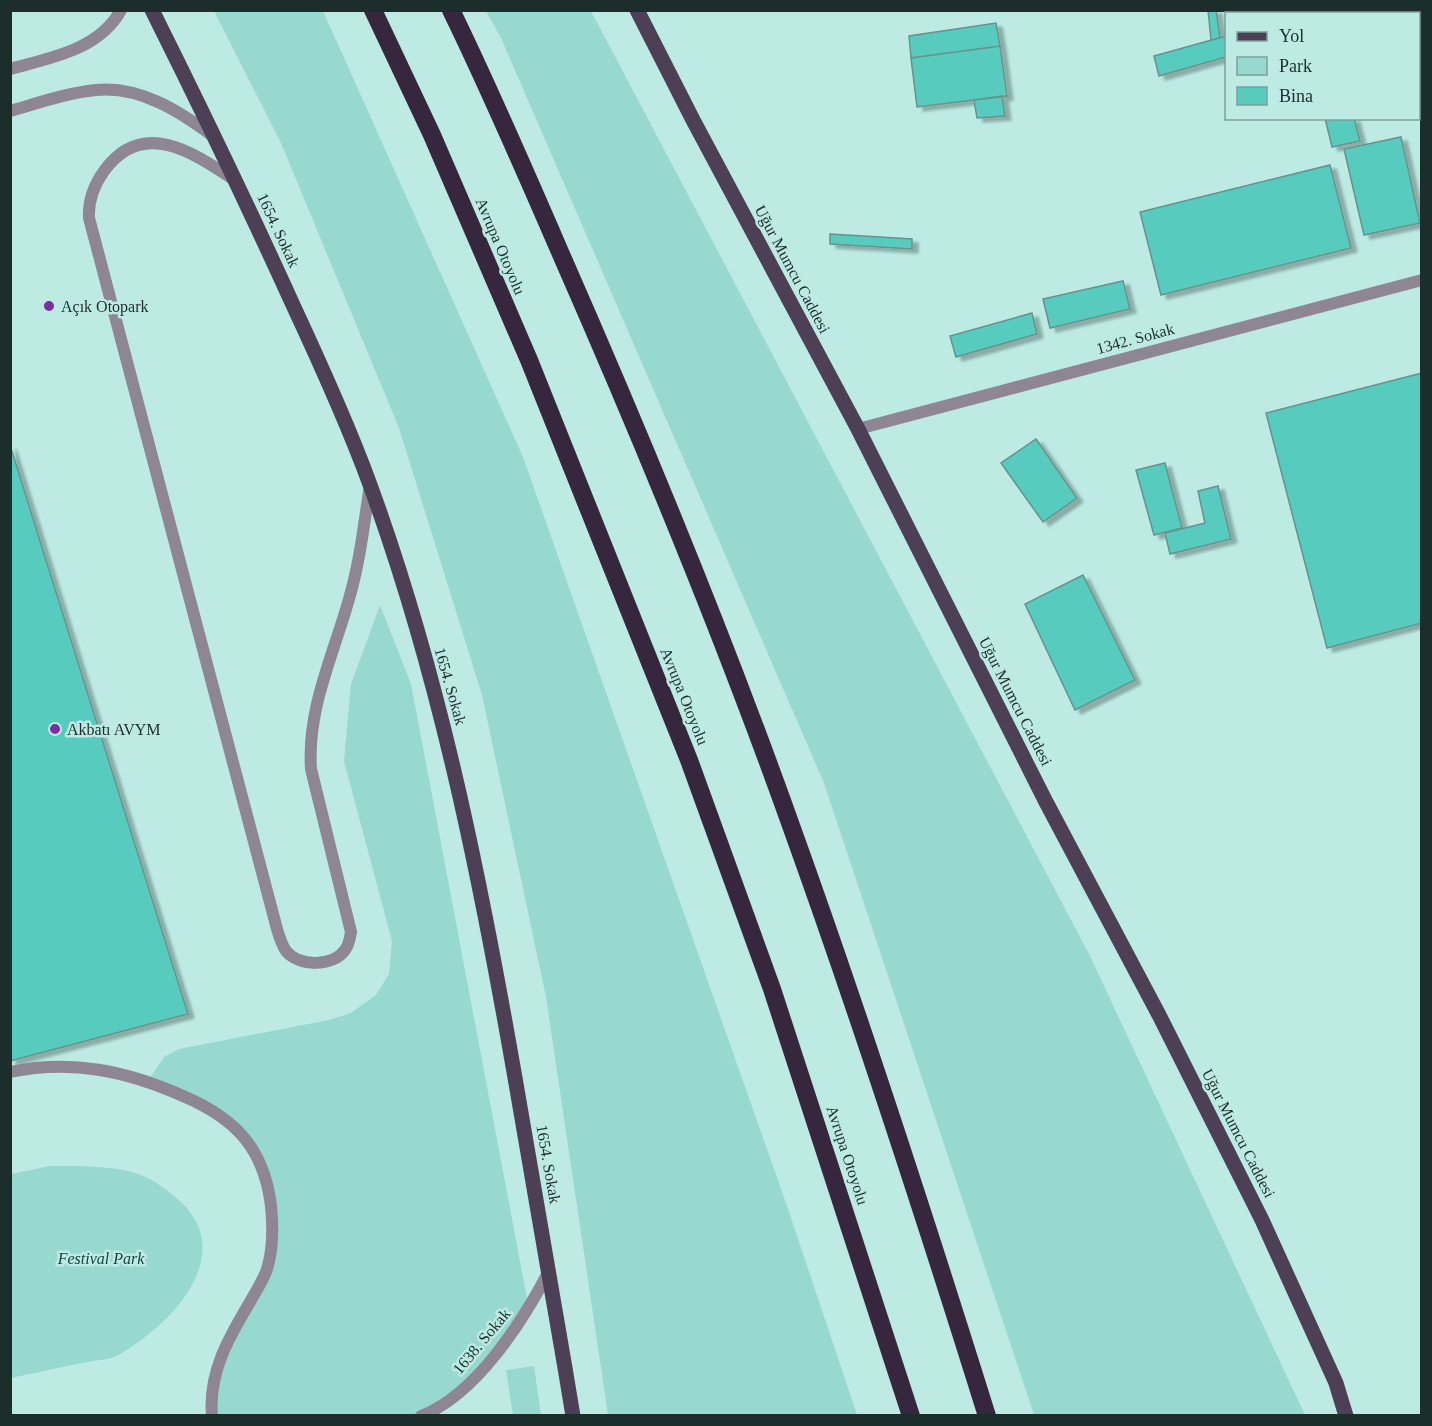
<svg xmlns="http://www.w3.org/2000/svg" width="1432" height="1426" viewBox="0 0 1432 1426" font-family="'Times New Roman',serif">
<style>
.green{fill:#97d8cf}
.building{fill:#57cbbe;stroke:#67928c;stroke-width:1.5;filter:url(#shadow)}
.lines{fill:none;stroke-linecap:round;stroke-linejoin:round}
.service{stroke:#8f8693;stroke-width:12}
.minor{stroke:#8f8693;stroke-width:12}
.tertiary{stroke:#8f8693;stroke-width:12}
.primary{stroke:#4d3f55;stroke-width:15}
.motorway{stroke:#36263e;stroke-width:18}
.poi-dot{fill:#7c2d9e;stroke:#bdebe4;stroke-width:2}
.labels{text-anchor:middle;stroke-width:5;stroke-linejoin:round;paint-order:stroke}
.street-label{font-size:16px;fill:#1c2e2b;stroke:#bdebe4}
.poi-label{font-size:16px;fill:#1c2e2b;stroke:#bdebe4;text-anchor:start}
.park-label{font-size:16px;font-style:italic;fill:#124641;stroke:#bdebe4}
</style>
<defs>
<filter id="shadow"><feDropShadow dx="6" dy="4" stdDeviation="1.5" flood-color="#0004"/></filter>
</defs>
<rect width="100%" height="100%" fill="#bdebe4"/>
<!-- green -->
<path class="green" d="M214,11h109l200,446 263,746 71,212h-249l-62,-418 -64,-302 -83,-267 -118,-285z
M486,11h105l498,943 216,461h-271l-210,-632 -323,-745z
M380,605l31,79 118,625 -68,81 -40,25h-209l-1,-24 56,-123 3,-75 -29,-59 -93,-53 16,-24 15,-8 150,-29 22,-7 25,-18 13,-21 3,-33 -48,-180 7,-77z
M50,1166c27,0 65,-1 91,9 15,6 29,17 41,28 56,55 -15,125 -64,152 -9,5 -21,5 -31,7 -26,5 -51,11 -76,16v-204z
M534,1366l7,49h-28l-7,-45z"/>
<!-- building -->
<path class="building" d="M1208,10h8l4,28 -9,2z
M1305,10h76l1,4h-77z
M1382,10h40v7l-4,1v-4h-36z
M996,23l4,23 -89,12 -2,-22z
M1226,36v21l-67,19 -5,-20z
M1000,46l7,50 -90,11 -6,-49z
M1002,96l3,20 -28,2 -3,-18z
M1325,118h29l6,23 -28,6z
M1401,137l19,86 -56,12 -20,-86z
M1330,165l21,83 -190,47 -21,-83z
M830,234l82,5v10l-82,-5z
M1123,281l7,28 -80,19 -7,-29z
M1032,313l5,21 -81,23 -6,-21z
M1422,373v250l-95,25 -61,-235z
M1036,439l41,59 -34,24 -42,-59z
M10,445l178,569 -178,47z
M1165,463l17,65 -28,7 -18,-65z
M1218,486l13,53 -61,15 -5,-21 40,-10 -7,-32z
M1083,575l52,105 -60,30 -50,-106z"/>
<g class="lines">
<!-- service -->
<path class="service" d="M236,181c-42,-28 -93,-64 -132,-10 -10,14 -16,29 -15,47l188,711c2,7 5,16 9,22 13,16 47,16 59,-1 4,-5 5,-12 6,-18l-40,-163c-4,-60 22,-113 38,-170 11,-37 15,-76 21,-114
M10,1072c61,-13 117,-1 173,24 52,22 81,52 88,110 2,20 2,44 -4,63 -4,12 -11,22 -17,33 -21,35 -42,71 -38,114"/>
<!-- minor -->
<path class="minor" d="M858,429l564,-149
M421,1416c55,-21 102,-95 128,-145"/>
<!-- tertiary -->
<path class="tertiary" d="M10,69c40,-11 89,-19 111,-59
M10,111c28,-8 57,-18 86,-21 43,-5 85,22 118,47"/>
<!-- primary -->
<path class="primary" d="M152,10c49,98 96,196 141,295 27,58 54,117 76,177 70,191 110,390 145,590 20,114 40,229 59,344
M637,10l56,110 165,309 188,373 113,213 103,205 74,163 10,33"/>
<!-- motorway -->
<path class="motorway" d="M373,10l59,125 97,225 160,400 83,229 139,427
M451,10c39,80 74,161 109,242 84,191 164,385 234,582 69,192 132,387 193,582"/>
</g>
<!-- markers -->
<g class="poi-dot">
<circle cx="49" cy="306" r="6"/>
<circle cx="55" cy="729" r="6"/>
</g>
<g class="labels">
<!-- street labels -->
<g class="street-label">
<text transform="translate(279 230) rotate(65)" y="6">1654. Sokak</text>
<text transform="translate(501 246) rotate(67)" y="6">Avrupa Otoyolu</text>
<text transform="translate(793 269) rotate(62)" y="6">Uğur Mumcu Caddesi</text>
<text transform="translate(1135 338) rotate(-15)" y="6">1342. Sokak</text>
<text transform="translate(451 686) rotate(74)" y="6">1654. Sokak</text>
<text transform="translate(685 696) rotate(68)" y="6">Avrupa Otoyolu</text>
<text transform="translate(1016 701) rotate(63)" y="6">Uğur Mumcu Caddesi</text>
<text transform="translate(1239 1133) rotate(63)" y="6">Uğur Mumcu Caddesi</text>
<text transform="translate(848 1155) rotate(72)" y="6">Avrupa Otoyolu</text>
<text transform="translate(549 1164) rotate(80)" y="6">1654. Sokak</text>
<text transform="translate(481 1341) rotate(-50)" y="6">1638. Sokak</text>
</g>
<!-- poi labels -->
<g class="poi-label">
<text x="61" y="312">Açık Otopark</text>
<text x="67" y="735">Akbatı AVYM</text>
</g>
<!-- park labels -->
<g class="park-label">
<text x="101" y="1264">Festival Park</text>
</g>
</g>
<!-- border -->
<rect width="1432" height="1426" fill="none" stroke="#1c2e2b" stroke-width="24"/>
<!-- legend -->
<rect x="1225" y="12" width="195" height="108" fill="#bdebe4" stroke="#7d9f9a" stroke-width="1.5"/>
<rect x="1237" y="32" width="30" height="9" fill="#4d3f55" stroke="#7d9f9a" stroke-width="1.5"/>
<text x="1279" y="42" font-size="18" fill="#1c2e2b">Yol</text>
<rect x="1237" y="57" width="30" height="18" fill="#97d8cf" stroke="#7d9f9a" stroke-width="1.5"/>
<text x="1279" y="72" font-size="18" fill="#1c2e2b">Park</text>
<rect x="1237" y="87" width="30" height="18" fill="#57cbbe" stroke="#7d9f9a" stroke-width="1.5"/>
<text x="1279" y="102" font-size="18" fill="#1c2e2b">Bina</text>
</svg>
